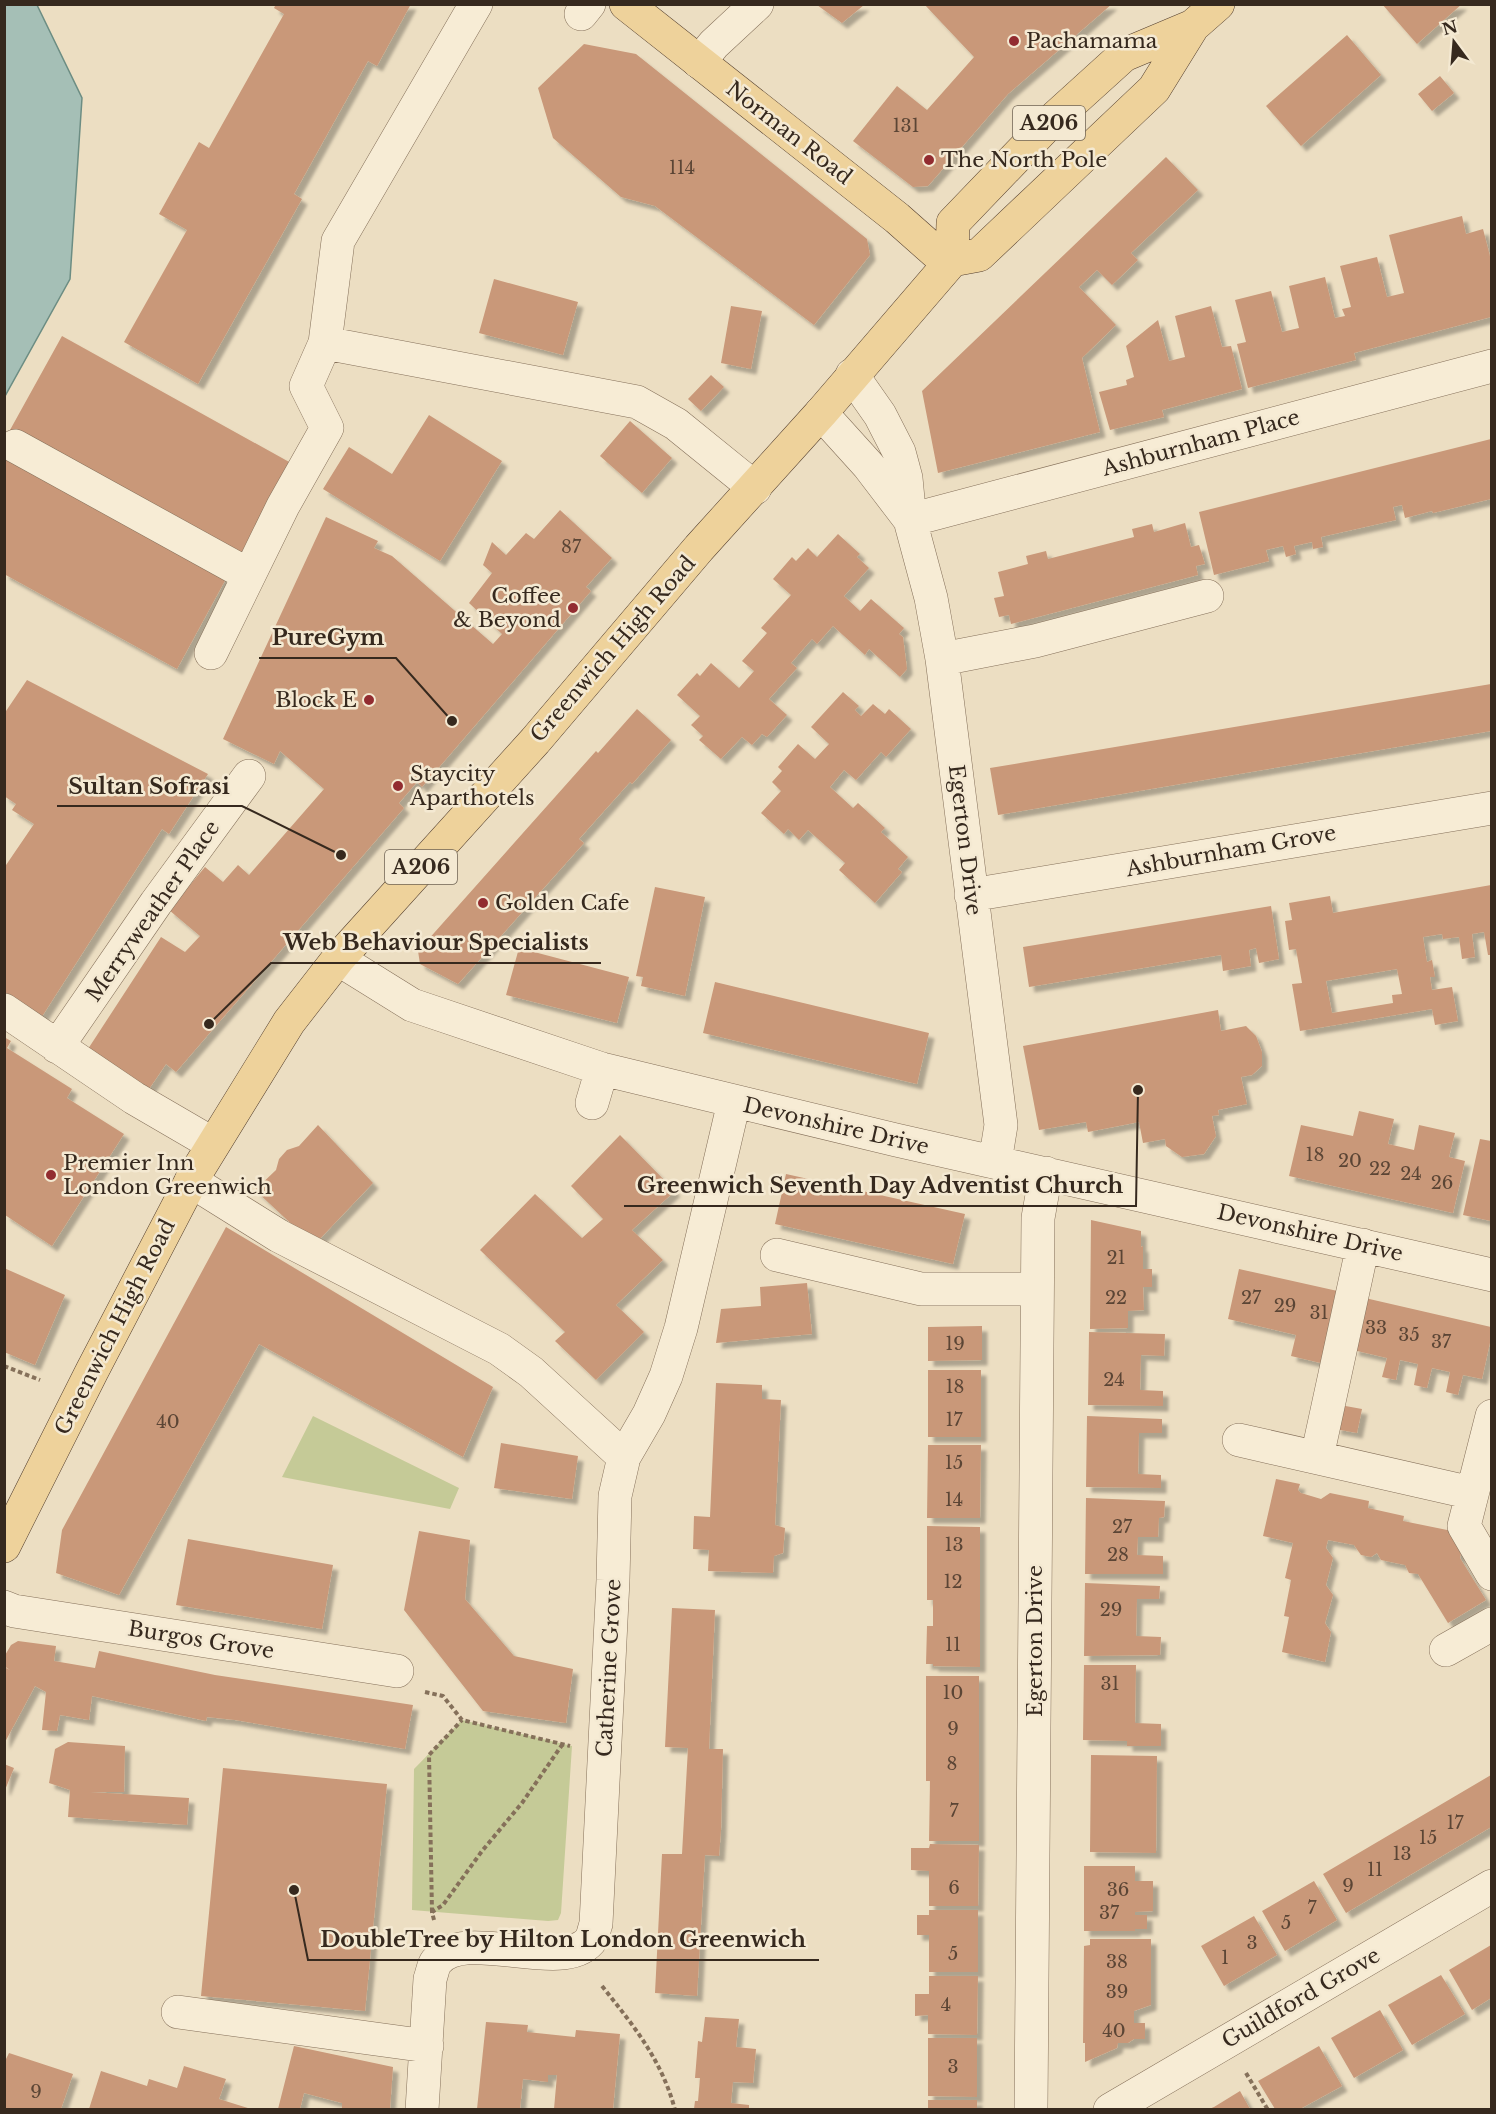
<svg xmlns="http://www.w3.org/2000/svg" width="1496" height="2114" viewBox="0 0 1496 2114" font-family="'Libre Baskerville',serif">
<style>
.green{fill:#c5ca97}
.water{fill:#a5bfb6;stroke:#6c8d83;stroke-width:1.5}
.building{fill:#c99879;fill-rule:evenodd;filter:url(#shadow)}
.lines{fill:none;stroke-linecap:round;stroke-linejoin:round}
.minor-casing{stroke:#85705a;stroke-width:34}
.major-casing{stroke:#533e2e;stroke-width:34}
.path{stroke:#85705a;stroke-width:4;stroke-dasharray:4.5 3;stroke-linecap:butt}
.minor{stroke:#f7ecd5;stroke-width:33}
.major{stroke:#eed29b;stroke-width:33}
.poi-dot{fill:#922c30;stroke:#f4e9d2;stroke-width:2}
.labels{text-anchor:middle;stroke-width:5;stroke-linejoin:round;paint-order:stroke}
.number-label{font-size:18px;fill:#5b4535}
.shield{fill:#f4e9d2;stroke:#6f6354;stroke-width:1.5}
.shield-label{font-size:20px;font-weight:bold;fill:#36291e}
.poi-label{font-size:21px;fill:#36291e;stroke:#f4e9d2;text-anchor:start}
.street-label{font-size:21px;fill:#36291e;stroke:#f4e9d2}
.leader{fill:none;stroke:#36291e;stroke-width:2}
.callout-dot{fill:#36291e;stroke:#f4e9d2;stroke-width:2}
.callout-label{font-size:22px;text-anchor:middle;font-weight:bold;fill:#36291e;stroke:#f4e9d2;stroke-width:5;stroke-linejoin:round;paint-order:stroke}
</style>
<defs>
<filter id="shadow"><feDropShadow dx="5.5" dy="5.5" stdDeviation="1.5" flood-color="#0004"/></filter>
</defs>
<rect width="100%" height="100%" fill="#ecdec2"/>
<!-- green -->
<path class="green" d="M313,1416l146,72 -9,21 -168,-32z
M462,1720l110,26 -11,167 -3,7 -10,1 -136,-11 2,-141z"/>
<!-- water -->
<path class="water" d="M5,4l32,1 45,93 -12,181 -65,117z"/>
<!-- building -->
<path class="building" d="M276,4h135l-34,62 -9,-5 -74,133 8,5 -104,185 -74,-42 63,-112 -28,-16 40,-72 10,6 75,-134 -10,-6z
M924,4h188l-104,90 -80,92 -15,1 -60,-46 44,-55 30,24 47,-53z
M1382,4h80l-45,40z
M817,5h47l-22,18z
M1347,35l34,40 -80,71 -35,-40z
M584,44l52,10 231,185 3,16 -56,70 -159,-119 -34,-9 -68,-59 -15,-50z
M1440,76l14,17 -22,18 -14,-17z
M1166,157l32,33 -67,63 7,7 -26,25 -15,-15 -18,17 37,38 -34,33 18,74 -162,41 -16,-82z
M1462,216l4,18 17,-5 8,31v57l-137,36 2,7 -108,28 -11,-44 9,-2 -11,-42 36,-9 11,41 17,-4 -10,-42 36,-9 10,41 10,-2 -3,-7 9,-2 -11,-41 37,-9 10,40 17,-4 -15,-58z
M494,279l84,23 -15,53 -84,-22z
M731,306l31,5 -11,58 -30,-6z
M1211,306l11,41 9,-1 11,43 -80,21 2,7 -54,13 -11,-38 28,-7 -1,-5 8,-3 -8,-31 32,-26 11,41 16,-4 -10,-41z
M62,336l229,127 -51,94 -230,-127z
M711,375l13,12 -23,24 -13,-12z
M429,415l73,46 -62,100 -117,-72 26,-42 43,27z
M630,421l42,37 -30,35 -42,-37z
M1491,439v60l-58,14 -1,-2 -27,7 -3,-13 -9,2 3,13 -75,17 2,10 -10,2 -1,-7 -18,4 2,8 -10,3 -3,-11 -17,4 3,11 -55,14 -15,-63z
M4,452l224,123 -51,94 -173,-95z
M560,510l52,48 -26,29 5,4 -169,196 -5,-5 -18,21 5,5 -228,264 -10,-8 -17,25 -61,-40 73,-112 24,15 15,-16 -31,-26 36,-43 18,15 15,-17 11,10 75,-86 -44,-38 -6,13 -51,-25 103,-222 52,24 -4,7 18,8 101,88 9,-10 -33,-31 23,-30 -9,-8 9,-23 14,13 20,-22 8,6z
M1185,523l6,24 8,-2 6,19 -9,2 2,9 -187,49 -2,-9 -10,2 -5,-19 10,-2 -6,-24 30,-8 -2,-8 20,-5 2,8 86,-22 -2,-8 20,-5 2,8z
M838,534l22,20 -3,3 12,11 -25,28 16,15 11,-12 33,29 -5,6 4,3 4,32 -7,8 -31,-28 -4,6 -32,-29 -16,18 -5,-5 -21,24 6,5 -28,31 18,16 -20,22 -5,-3 -10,11 -10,-8 -21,22 -22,-19 4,-4 -12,-11 9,-9 -23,-21 20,-22 3,3 11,-13 28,25 15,-17 -12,-10 25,-28 -6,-5 30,-33 -18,-16 19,-22 4,4 12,-13 9,9z
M27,680l181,94 -39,60 -7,-5 -121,189 -37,-23v-127l30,-44 -22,-14 4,-6 -12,-8v-82z
M1491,684v47l-493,84 -8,-47z
M843,692l16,14 -4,4 6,6 12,-12 12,10 4,-5 22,20 -25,28 -5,-5 -25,28 -12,-10 -14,17 23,21 5,-5 27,25 -4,4 27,25 -10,12 4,3 -27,31 -36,-33 6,-7 -37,-33 -9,10 -11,-11 -4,5 -23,-21 20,-22 -9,-9 10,-11 -4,-4 20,-23 17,15 14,-15 -18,-17z
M637,709l34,31 -39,44 -2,-2 -51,57 5,4 -126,141 -38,-20 -2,-13 178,-200 2,2z
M1491,885v70h-3l-4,-23 -12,2 3,23 -13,2 -3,-22 -16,2 -1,-5 -19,3 4,25 5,-2 3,17h-5l2,13 20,-3 6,34 -23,4 -3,-16 -132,22 -8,-47 10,-1 -6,-34 -7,1 -4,-29 7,-1 -3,-17 41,-7 3,17zM1397,969l5,25 -10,1 1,8 -61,10 -6,-32z
M655,887l50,10 -20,99 -44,-10 2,-9 -7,-1z
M1271,906l8,53 -20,4 -3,-15 -7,2 2,16 -28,5 -2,-16 -192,32 -6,-40z
M519,948l110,29 -12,46 -111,-28z
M715,982l214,51 -12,51 -214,-51z
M1218,1010l3,21 25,-5 10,10 6,16v14l-10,9 -11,2 6,27 -29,6 1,5 -7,1 4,20 -12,18 -22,3 -16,-11 -1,-7 -22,4 -4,-21 -51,10 -2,-10 -47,8 -16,-84z
M4,1037l7,4 -4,7 65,41 -5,9 57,36 -72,112 -47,-31z
M1359,1111l35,8 -6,25 26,6 5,-25 36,8 -6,24 16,4 -12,52 -164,-37 12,-51 52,11z
M318,1125l55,58 -59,62 -59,-55 21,-20 3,-11 8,-9 12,-4z
M620,1135l55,56 -43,39 31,30 -47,45 28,27 -48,48 -41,-39 10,-9 -85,-82 55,-56 47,44 21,-19 -32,-33z
M1480,1139l11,2v80l-28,-6z
M786,1174l179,40 -12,50 -178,-40z
M1091,1220l50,11v16l2,-1v23h9v18h-9l1,23 -16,1v17l-38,1z
M226,1227l267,160 -30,70 -204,-113 -140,251 -63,-22 6,-43z
M4,1268l61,27 -30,70 -31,-13z
M1239,1269l103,23 -17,72 -34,-8 5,-21 -68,-16z
M807,1283l5,51 -96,9 5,-34 40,-3 -1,-19z
M1365,1298l126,29v11l-9,41 -19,-4 -5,20 -12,-3 4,-20 -18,-4 -5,20 -13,-3 4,-21 -18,-4 -4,20 -14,-3 5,-19 -34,-8z
M982,1326v34l-54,1v-34z
M1089,1332l76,2 -1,22 -23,-1 -1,35 23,1v15l-75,-1z
M928,1370h53v67h-53z
M716,1383l46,2v14l19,1 -6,125 10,3 -2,25 -9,3 -1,17 -65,-2 1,-21 -16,-1 1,-33 16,1z
M1340,1405l22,4 -5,24 -22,-4z
M1087,1416l75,3v14h-23l-1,41 23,1v13l-75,-1z
M501,1443l77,13 -6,43 -78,-11z
M928,1445h53l-1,73h-53z
M1276,1479l24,5 -2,6 3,3 20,6 9,-6 39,8 -1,7 36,8 -1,5 54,11 6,11 -3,15 26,42 -38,23 -30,-49 -9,-1 -4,-8 -24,-5 -4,-7 -6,4 -10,-2 -7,-10 -26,-5 -2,8 7,10 -7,27 7,10 -8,28 6,9 -6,30 -43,-10 7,-35 -5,-1 7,-36 -6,-2 8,-35 -30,-7z
M1086,1498l79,3 -1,16 -5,1 -1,19h-20l-1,18 26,1v18h-78z
M927,1526l53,1v140l-47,-1v-2h-7l1,-38h6v-26h-6z
M419,1531l51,9 -5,59 49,57 59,13 -7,54 -83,-12 -79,-101z
M188,1539l145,26 -11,64 -146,-24z
M1085,1583l75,3 -1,13h-22l-1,37 25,1 -1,18 -76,1z
M672,1608l43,2 -6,139h14l-2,81 -2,26 -14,-1 -8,141 -42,-3 7,-139h20l6,-106 -23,-1z
M18,1641l38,5 -2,15 41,7 4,-17 116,24 198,30 -8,44 -170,-29 -28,-3 -1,4 -114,-25 -3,24 -29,-5 -3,16 -15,-1 4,-38 -11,-6 -31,58v-77l6,3 -6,-4v-9l7,-12z
M1084,1665h52l-1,58 26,1v22h-34v-5l-44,-1z
M926,1676h53v165h-50l1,-60h-4z
M68,1742l57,4 -1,46h-34l99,6 -2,27 -119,-8 2,-27 -21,-7 6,-34z
M1091,1755l66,1 -1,97 -66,-1z
M4,1764l10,4 -9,22h-1z
M223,1768l164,16 -22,227 -164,-15z
M1491,1775v52l-145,86 -23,-39z
M930,1844l49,1 -1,61h-49v-35l-18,-1v-22h18z
M1084,1866h51v15h18v30l-18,1v3h12v14h-12v2h-51z
M1314,1881l23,39 -52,31 -23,-40z
M929,1910h49v62h-49v-37h-12v-20h12z
M1254,1916l23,39 -53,31 -23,-40z
M1090,1939h61v66l-17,6v12h11v16h-11l-6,4h-10l-1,5 -32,14v-19h-2l1,-97 6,-1z
M1491,1945v53l-19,12 -23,-40z
M1441,1975l24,39 -53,31 -24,-40z
M929,1976h49l-1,59 -49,-1v-19l-13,1v-22h14z
M1380,2010l23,40 -49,28 -23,-40z
M705,2017l34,2 -3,28 20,2 -3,34 -20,-1 -2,21 18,2v4h-55l1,-8h3l2,-23h-5l3,-37 4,1z
M486,2022l42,3 -1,7 48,5 1,-7 44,4 -7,75h-59l3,-34h-9v7l-25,-3 -3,30h-43z
M928,2038h49v59l-49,-1z
M294,2046l99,21 -3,42h-48v-6l-38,-10 -4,16h-22z
M1319,2046l23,40 -42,23h-25l-17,-28z
M9,2053l64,21 -12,35h-57v-46z
M184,2066l42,13 -7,20 32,10h-162l12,-38 46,15 2,-7 28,9z
M1240,2091l10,18h-41l5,-2z
M928,2100h49v9h-49z"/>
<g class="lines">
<defs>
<path id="minor" d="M581,14l8,-10
M699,62l15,-18 43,-40
M325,343l312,59 39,22 79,64
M852,375l28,40 19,37 7,26 4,42 21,78 11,61 59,466 -6,37
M821,413l47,52 42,55
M15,446l234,129
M910,520l582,-154
M211,653l72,-147 44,-78 -21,-42 19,-43 13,-102 138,-237
M942,659l93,-18 172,-45
M971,895l521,-87
M338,959l74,46 190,64 294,71 596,135
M4,1010l130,88 79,46
M57,1047l99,-144 93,-127
M592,1103l10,-34
M191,1181l88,55 220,113 32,23 93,85
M777,1255l144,34h116
M1492,1416l-28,110 28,48
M1239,1440l233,53
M1317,1457l46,-212
M4,1607l10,4 383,60
M1446,1650l46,-26
M178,2012l249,34
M422,2110l8,-131c2,-5 3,-13 6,-17 28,-37 124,13 154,-21 3,-4 4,-12 6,-17l17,-344 2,-84 9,-39 25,-43 17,-38 15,-48 53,-226
M1031,2110l7,-892 8,-45
M1110,2110l382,-224"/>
<path id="major" d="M626,4l271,214 52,46
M952,260l27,-5 175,-166 39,-63 25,-22
M4,1546l88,-175 99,-190 98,-159 49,-63 197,-218 164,-193 122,-135 128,-149 3,-4 1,-37 96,-100 75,-68 69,-29"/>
</defs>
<!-- minor casing -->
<use href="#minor" class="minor-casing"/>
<!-- major casing -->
<use href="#major" class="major-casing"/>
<!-- path -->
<path class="path" d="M4,1366l36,14
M425,1692l18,4 19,24 108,26
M432,1912l-3,-157 33,-35
M434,1920l-2,-8 11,-7 39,-54 40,-48 40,-58
M602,1986c31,39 60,74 73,124
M1246,2073l22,37"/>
<!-- minor -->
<use href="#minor" class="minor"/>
<!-- major -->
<use href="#major" class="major"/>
</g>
<!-- markers -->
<g class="poi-dot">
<circle cx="1014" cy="41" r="6"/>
<circle cx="929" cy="160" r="6"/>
<circle cx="573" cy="608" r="6"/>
<circle cx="369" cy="700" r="6"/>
<circle cx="398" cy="786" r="6"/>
<circle cx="483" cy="903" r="6"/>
<circle cx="51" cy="1175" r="6"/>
</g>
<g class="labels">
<!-- number labels -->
<g class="number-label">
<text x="906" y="132">131</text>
<text x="682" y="174">114</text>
<text x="571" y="553">87</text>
<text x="1315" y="1161">18</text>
<text x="1350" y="1167">20</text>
<text x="1380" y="1175">22</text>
<text x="1411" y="1180">24</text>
<text x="1442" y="1189">26</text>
<text x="1116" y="1264">21</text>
<text x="1116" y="1304">22</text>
<text x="1251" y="1304">27</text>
<text x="1285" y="1312">29</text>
<text x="1319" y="1319">31</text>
<text x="1376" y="1334">33</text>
<text x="1409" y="1341">35</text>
<text x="1441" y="1348">37</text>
<text x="955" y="1350">19</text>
<text x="1114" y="1386">24</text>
<text x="955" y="1393">18</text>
<text x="954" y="1426">17</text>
<text x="168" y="1428">40</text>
<text x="954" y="1469">15</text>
<text x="954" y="1506">14</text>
<text x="1122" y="1533">27</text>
<text x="954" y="1551">13</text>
<text x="1118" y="1561">28</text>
<text x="953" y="1588">12</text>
<text x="1111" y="1616">29</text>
<text x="953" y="1651">11</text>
<text x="1110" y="1690">31</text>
<text x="953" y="1699">10</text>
<text x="953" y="1735">9</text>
<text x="952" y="1770">8</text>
<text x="954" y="1817">7</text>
<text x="1455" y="1829">17</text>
<text x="1428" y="1844">15</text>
<text x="1402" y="1860">13</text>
<text x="1375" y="1876">11</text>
<text x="1348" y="1892">9</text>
<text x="954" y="1894">6</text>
<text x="1118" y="1896">36</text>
<text x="1312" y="1914">7</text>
<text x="1109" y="1919">37</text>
<text x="1286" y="1929">5</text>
<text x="1252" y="1949">3</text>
<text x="953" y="1960">5</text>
<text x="1225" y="1964">1</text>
<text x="1117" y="1968">38</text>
<text x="1117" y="1998">39</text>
<text x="946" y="2011">4</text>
<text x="1114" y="2037">40</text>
<text x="953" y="2073">3</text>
<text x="36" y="2098">9</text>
</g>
<!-- shield labels -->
<g class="shield">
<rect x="1013" y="106" width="72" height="34" rx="4.5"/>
<rect x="385" y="850" width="72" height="34" rx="4.5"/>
</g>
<g class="shield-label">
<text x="1049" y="130">A206</text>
<text x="421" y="874">A206</text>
</g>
<!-- poi labels -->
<g class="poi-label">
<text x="1026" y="48">Pachamama</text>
<text x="941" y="167">The North Pole</text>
<text x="561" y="603" text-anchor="end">Coffee<tspan x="561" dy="24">&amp; Beyond</tspan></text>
<text x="357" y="707" text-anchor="end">Block E</text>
<text x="410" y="781">Staycity<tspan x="410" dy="24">Aparthotels</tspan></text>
<text x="495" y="910">Golden Cafe</text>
<text x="63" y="1170">Premier Inn<tspan x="63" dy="24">London Greenwich</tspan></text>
</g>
<!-- street labels -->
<g class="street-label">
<text transform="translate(789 133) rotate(38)" y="7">Norman Road</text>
<text transform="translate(1201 443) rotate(-15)" y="7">Ashburnham Place</text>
<text transform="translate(613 649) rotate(-49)" y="7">Greenwich High Road</text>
<text transform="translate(965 840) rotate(83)" y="7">Egerton Drive</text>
<text transform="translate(1231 851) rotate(-10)" y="7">Ashburnham Grove</text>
<text transform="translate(153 911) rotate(-55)" y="7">Merryweather Place</text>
<text transform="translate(836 1126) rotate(13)" y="7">Devonshire Drive</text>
<text transform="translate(1310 1233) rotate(13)" y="7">Devonshire Drive</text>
<text transform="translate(115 1327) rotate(-63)" y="7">Greenwich High Road</text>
<text transform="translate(201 1640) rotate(9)" y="7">Burgos Grove</text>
<text transform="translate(1035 1641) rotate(-90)" y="7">Egerton Drive</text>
<text transform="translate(609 1668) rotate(-87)" y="7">Catherine Grove</text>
<text transform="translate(1301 1998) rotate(-30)" y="7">Guildford Grove</text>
</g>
</g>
<!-- callouts -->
<path class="leader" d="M452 721L396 658H259M341 855L242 806H57M209 1024L271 963H601M1138 1090L1136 1206H624M294 1890L308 1960H819"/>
<g class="callout-dot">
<circle cx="452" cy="721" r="6"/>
<circle cx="341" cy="855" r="6"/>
<circle cx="209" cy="1024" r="6"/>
<circle cx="1138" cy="1090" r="6"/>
<circle cx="294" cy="1890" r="6"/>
</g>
<g class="callout-label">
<text x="328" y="645">PureGym</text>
<text x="149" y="794">Sultan Sofrasi</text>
<text x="436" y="950">Web Behaviour Specialists</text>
<text x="880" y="1193">Greenwich Seventh Day Adventist Church</text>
<text x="563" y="1947">DoubleTree by Hilton London Greenwich</text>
</g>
<!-- border -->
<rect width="1496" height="2114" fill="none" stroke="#36291e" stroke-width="12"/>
<!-- north arrow -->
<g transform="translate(1454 42) rotate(344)" stroke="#f4e9d2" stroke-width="4.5" paint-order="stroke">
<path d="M0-4.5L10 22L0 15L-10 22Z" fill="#36291e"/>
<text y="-9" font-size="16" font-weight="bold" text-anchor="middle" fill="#36291e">N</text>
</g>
</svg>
